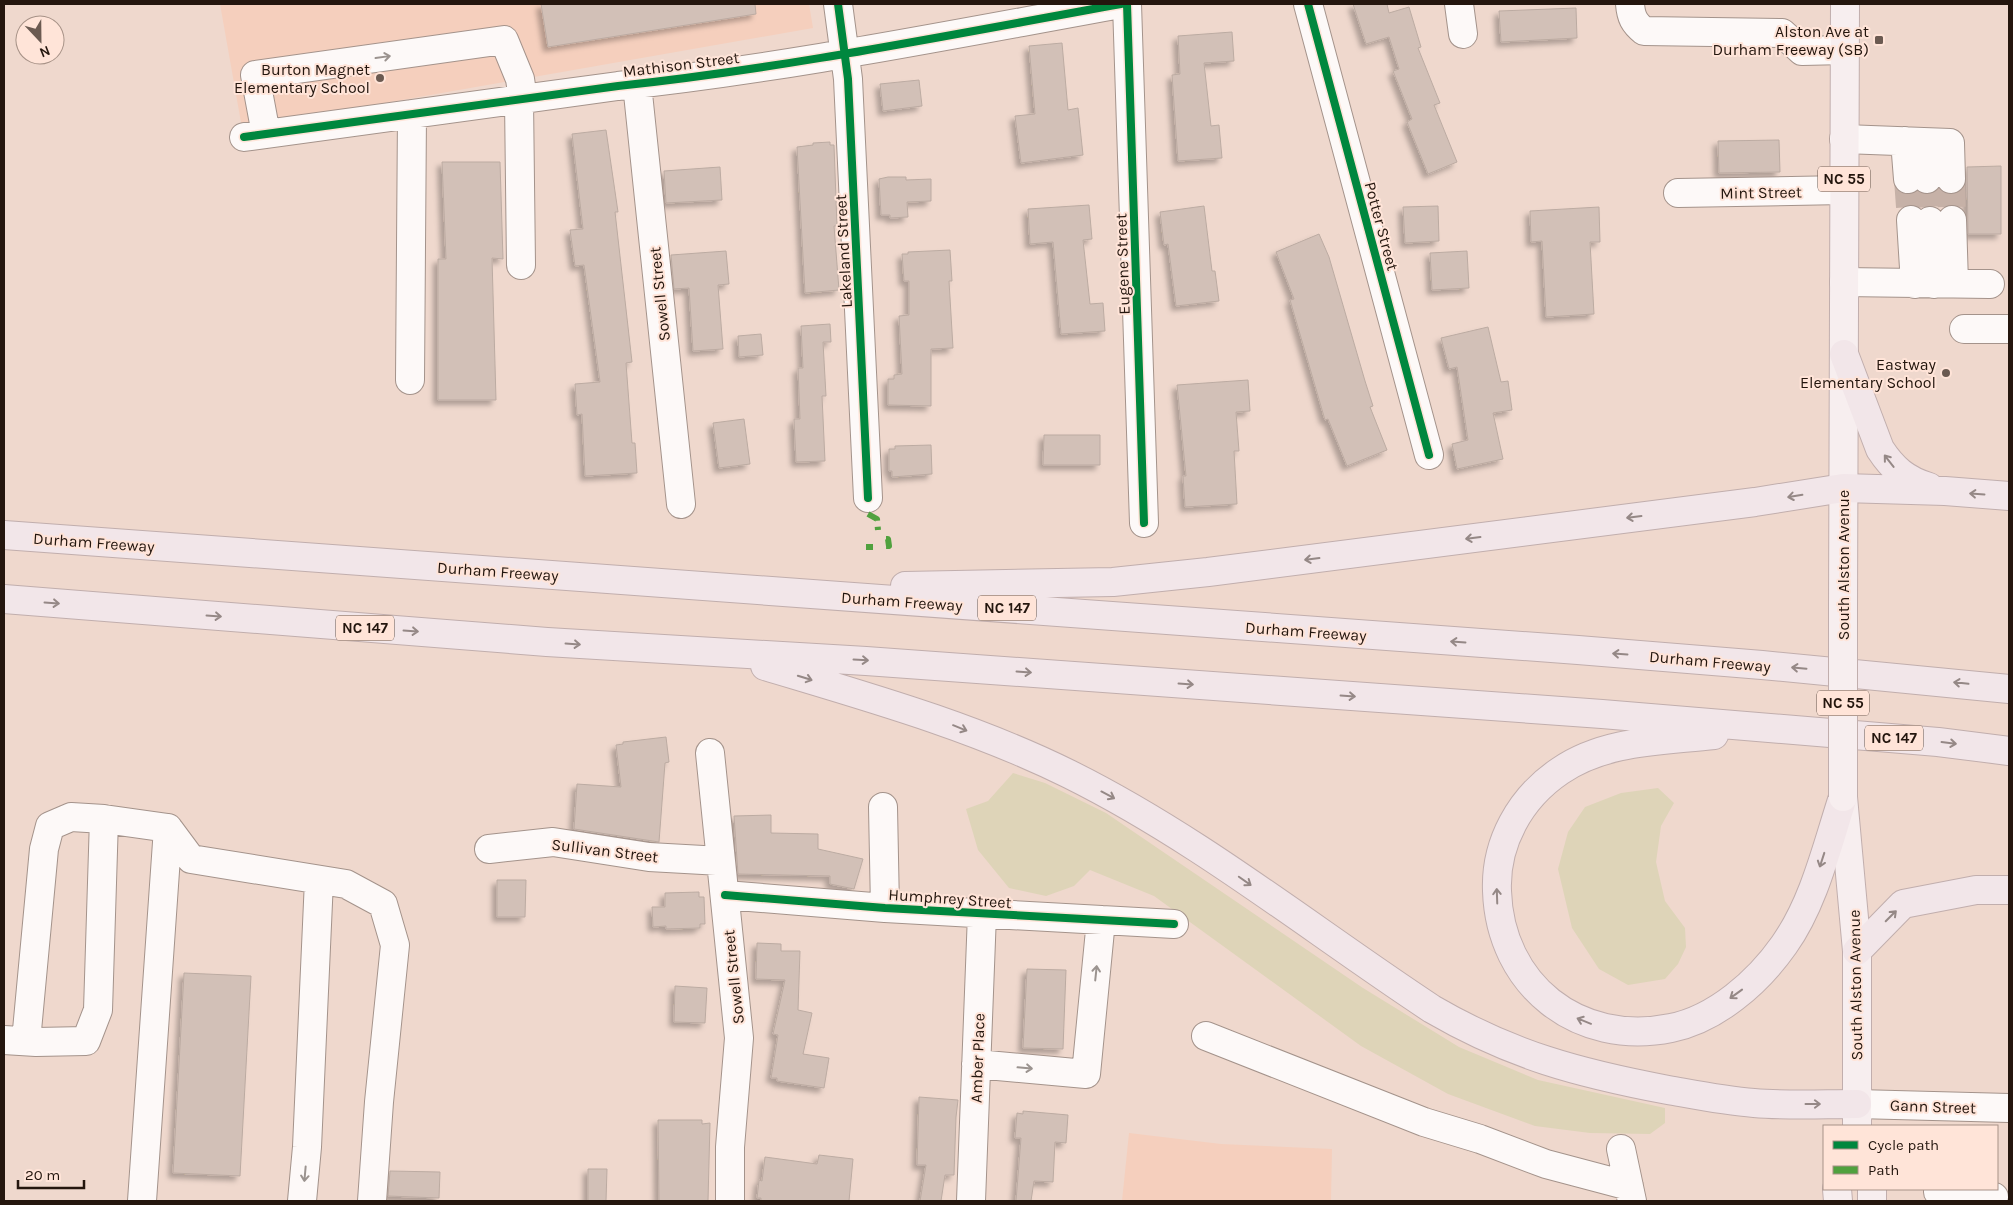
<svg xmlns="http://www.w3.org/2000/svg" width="2013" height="1205" viewBox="0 0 2013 1205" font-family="Karla,sans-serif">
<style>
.built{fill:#f5cfbd}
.green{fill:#ded4b8}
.building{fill:#d2c0b7;stroke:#bcaba2;filter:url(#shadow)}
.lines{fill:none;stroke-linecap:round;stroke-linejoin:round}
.minor-tunnel{stroke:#c6b1a7;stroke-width:28;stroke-dasharray:28 14;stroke-linecap:butt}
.minor-casing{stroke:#a4938b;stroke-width:30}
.major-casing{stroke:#c1aead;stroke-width:30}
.highway-casing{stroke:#c1aead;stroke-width:30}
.minor{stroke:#fdf9f8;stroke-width:28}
.major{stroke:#f7eeef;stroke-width:28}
.highway{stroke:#f2e6e9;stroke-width:28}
.major-bridge-casing{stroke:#c1aead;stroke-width:30;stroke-linecap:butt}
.major-bridge{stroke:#f7eeef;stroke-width:28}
.quiet{stroke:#50a13e;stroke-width:6;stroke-dasharray:12 6;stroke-linecap:butt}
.cycleway-casing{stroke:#ffe4d8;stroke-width:11}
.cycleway{stroke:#00873e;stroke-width:8}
.oneway{stroke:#9b938f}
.oneway2{stroke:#958886}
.poi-dot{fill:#6b5a51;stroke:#ffe4d8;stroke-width:2}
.labels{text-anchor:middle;stroke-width:4;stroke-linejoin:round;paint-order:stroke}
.shield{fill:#ffe4d8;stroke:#66544b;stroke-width:1}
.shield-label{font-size:15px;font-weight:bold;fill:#24160e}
.poi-label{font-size:16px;fill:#24160e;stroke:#ffe4d8;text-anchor:end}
.street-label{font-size:16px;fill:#24160e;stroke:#ffe4d8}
</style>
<defs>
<filter id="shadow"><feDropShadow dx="-4.5" dy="4.5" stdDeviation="2.5" flood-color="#0004"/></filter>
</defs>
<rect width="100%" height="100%" fill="#efd8cd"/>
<!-- built -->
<path class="built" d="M220,4h589l4,24 -571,100z
M1129,1133l92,11 111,5 -1,52h-209z"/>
<!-- green -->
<path class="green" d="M1013,773l32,10 61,30 257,175 96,59 79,33 127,28v15l-15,11 -60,-1 -55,-7 -87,-32 -87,-48 -207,-150 -64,-26 -16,16 -28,10 -37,-8 -31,-38 -12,-41 22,-8z
M1658,788l16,15 -13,23 -5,36 9,39 20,27 1,19 -8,17 -13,15 -37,6 -29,-16 -27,-41 -14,-59 10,-37 17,-25 36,-14z"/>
<!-- building -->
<path class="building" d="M541,4h214l1,10 -208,33z
M1353,4h34l2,9 20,-6 12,40 -3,1 22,55 -6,2 23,57 -29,12 -21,-52 5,-3 -19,-48 6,-2 -10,-32 -23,7z
M1576,8l1,30 -76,4 -2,-31z
M1232,32l2,29 -30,2 7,63 8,-1 3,33 -44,3 -6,-86 8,-1 -2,-38z
M1062,43l6,67 10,-2 5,47 -62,8 -6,-47 20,-2 -6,-68z
M919,80l3,26 -39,5 -3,-27z
M606,130l12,82h-3l17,150 -6,1 6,80h3l2,30 -52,3 -3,-62 -5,1 -2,-31 25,-2 -16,-117 -9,1 -5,-36 13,-1 -11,-95z
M1779,140l1,32 -61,1 -1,-32z
M830,142v3h4l3,81h-3l5,64 -34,3 -8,-146 16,-2v-2z
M442,162h58l3,97 -11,-1 4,142h-58v-141h8z
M2001,166v68h-33l-1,-67z
M720,167l2,33 -56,3 -2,-32z
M888,177h18v3l25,-1v22l-24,1 1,15 -18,1v-3h-9l-2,-36z
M1089,205l3,34 -9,1 7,64 13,-1 2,28 -44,3 -8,-92 -23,2 -2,-35z
M1204,206l8,65h3l4,30 -43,5 -8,-62 -4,1 -4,-33z
M1438,206l1,35 -34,2 -2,-36z
M1599,207l1,35h-10l4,72 -48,3 -4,-76 -11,1 -1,-31z
M1319,234l10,23 36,124 8,25 -3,1 17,43 -40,16 -19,-47 -3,1 -35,-120 4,-1 -18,-47z
M950,250l2,31h-3l4,67 -22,1v57l-43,-1v-26h6v-4l8,-1 -3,-58 10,-1v-34h-5l-2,-27h6v-2z
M726,251l3,33 -11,1 5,64 -30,2 -4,-63 -15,1 -3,-34z
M1467,251l2,37 -37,2 -2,-37z
M830,324l1,18h-8l3,54h-4l3,65 -29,1 -2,-43h6l-2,-51h5l-2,-42z
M1488,327l13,55 7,-1 4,29 -19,3 10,46 -46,10 -5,-25 16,-4 -11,-73 -8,2 -8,-31z
M761,334l2,21 -24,2 -1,-21z
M1248,380l2,31 -14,1 3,39h-5l3,53 -52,3 -2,-31h3l-9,-91z
M744,419l6,45 -31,4 -6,-45z
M1044,435h56v30h-57z
M931,445l1,29 -40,3v-6h-3v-22h6v-3z
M666,737l3,25 -4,1 -6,79 -85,-13 3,-45 44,3 -5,-42 7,-1v-2z
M771,815v18l47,1v15l45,10 -9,30 -24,-5v-8l-92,-2 -4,-58z
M497,880h29l-1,37h-28z
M699,892v5h5l1,27h-5v4l-34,1v-3l-13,1 -1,-20h13v-14z
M757,943l24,1v7h19l-2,59 14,3 -9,41 26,4 -5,30 -47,-7v-3h-6l7,-43 -5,-1 12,-54 -29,-1z
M1027,969l39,1 -3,79 -40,-1z
M184,973l67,3 -11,200 -67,-3z
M675,986l32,2 -2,35 -31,-1z
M919,1097l39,3 -2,17 -2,58h-9l-4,26h-21l6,-36h-9z
M1023,1111l45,4 -2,28 -11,-1 -2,40 -19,-1 -3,20h-15l5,-63h-6l2,-25 6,1z
M658,1120h44v4l8,-1 -2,78h-49z
M819,1155l34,4 -4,42h-88v-3h-4l2,-18 3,1 3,-24 52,7z
M588,1169h19l-1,32h-18z
M390,1171l50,1 -1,26 -51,-2z"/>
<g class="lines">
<!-- minor-tunnel -->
<path class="minor-tunnel" d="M1908,179l3,41
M1927,179l3,42
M1951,179l1,41"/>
<defs>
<path id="minor" d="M838,4l10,75 20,419
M1127,4l17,519
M1308,4l121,451
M1459,4l4,30
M1630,4c1,13 4,19 14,27l138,2 20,18 43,-1
M637,84l44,420
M519,100l2,165
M266,134l-11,-59 249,-35 16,39 3,20
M244,137l374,-51c169,-18 336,-52 503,-82
M1844,139l106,4 1,36
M1905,141l3,38
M1926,143l1,36
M1678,193l166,-3
M1911,220l4,64
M1952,220l2,63
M1930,221l4,63
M1844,282l146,2
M1964,329h45
M410,380l2,-266
M710,753l29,285 -9,109v54
M883,807l2,101
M489,849l64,-7 96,15 72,4
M725,895l160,13 289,16
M1206,1036l218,86 56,17 66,25 83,22
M4,1040l32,2 50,-1 12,-31 6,-191 64,9 23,31 155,25 37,20 12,41 -16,157 -7,99
M26,1041l18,-192 6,-23 21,-9 33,2
M976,1064l110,10 15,-154
M1857,1104l152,4
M1621,1149l11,52
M1938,1192l17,2
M1978,1196l16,1
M142,1201l26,-373
M302,1201l5,-54 12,-267
M971,1201l11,-287"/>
<path id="major" d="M1843,610l2,-606
M1843,797l14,154v175
M1837,1189l1,12
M1872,1201v-12"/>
<path id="highway" d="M1844,354l36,95c13,20 26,31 49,38
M4,535l1574,115 184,15 247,24
M905,586l208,-4 95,-10 547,-70 88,-14 102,3 64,5
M4,599l543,43 319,19 736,53 336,28 71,9
M765,666c103,31 207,60 304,108 129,64 243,156 363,235 79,46 146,64 236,81 28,5 57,11 86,13 34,3 69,1 103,1
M1714,735c-52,6 -109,5 -154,36 -40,27 -65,72 -63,120 3,94 81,156 174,137 45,-9 87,-46 113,-83 30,-42 43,-99 59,-148
M1857,951l46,-47 73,-14h33"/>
</defs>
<!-- minor casing -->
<use href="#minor" class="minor-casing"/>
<!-- major casing -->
<use href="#major" class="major-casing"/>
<!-- highway casing -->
<use href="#highway" class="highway-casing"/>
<!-- minor -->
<use href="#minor" class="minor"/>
<!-- major -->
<use href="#major" class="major"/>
<!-- highway -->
<use href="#highway" class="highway"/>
<defs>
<path id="major-bridge" d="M1843,610v187"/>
</defs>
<!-- major-bridge casing -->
<use href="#major-bridge" class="major-bridge-casing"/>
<!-- major-bridge -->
<use href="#major-bridge" class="major-bridge"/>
<!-- quiet -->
<path class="quiet" d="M868,514l9,5 1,11
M886,539h2l1,7h-3
M866,547h7"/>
<defs>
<path id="cycleway" d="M838,4l10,75 20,419
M1127,4l17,519
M1308,4l121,451
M244,137l374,-51c169,-18 336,-52 503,-82
M725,895l160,13 289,16"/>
</defs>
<!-- cycleway casing -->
<use href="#cycleway" class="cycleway-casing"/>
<!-- cycleway -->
<use href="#cycleway" class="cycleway"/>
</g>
<!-- one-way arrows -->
<defs><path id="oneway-shaft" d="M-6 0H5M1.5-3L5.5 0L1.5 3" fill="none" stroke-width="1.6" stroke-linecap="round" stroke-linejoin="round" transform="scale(1.25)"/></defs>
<g class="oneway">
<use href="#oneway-shaft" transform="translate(383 57) rotate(-8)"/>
<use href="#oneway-shaft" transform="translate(1096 973) rotate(-84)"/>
<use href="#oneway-shaft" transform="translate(1025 1068) rotate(5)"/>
<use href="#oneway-shaft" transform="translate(305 1174) rotate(95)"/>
</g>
<g class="oneway2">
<use href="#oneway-shaft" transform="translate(1889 461) rotate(-128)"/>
<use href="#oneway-shaft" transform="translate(1977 494) rotate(-176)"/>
<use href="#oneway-shaft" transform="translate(1795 496) rotate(171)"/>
<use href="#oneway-shaft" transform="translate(1634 517) rotate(173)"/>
<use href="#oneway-shaft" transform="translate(1473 538) rotate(173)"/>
<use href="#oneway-shaft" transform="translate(1312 559) rotate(173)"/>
<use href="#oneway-shaft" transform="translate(52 603) rotate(4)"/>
<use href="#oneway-shaft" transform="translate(214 616) rotate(4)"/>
<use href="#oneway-shaft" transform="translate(411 631) rotate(4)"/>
<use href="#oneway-shaft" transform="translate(1458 642) rotate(-176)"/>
<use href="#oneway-shaft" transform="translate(573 644) rotate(4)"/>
<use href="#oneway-shaft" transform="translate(1620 654) rotate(-176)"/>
<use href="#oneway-shaft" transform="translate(861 660) rotate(3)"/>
<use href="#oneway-shaft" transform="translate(1799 668) rotate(-175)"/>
<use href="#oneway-shaft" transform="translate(1024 672) rotate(4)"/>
<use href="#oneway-shaft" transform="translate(805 678) rotate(17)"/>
<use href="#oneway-shaft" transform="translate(1961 683) rotate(-174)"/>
<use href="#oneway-shaft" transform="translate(1186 684) rotate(4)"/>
<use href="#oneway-shaft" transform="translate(1348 696) rotate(4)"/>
<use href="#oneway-shaft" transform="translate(960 728) rotate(22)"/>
<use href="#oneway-shaft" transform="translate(1949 743) rotate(7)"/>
<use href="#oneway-shaft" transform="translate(1108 795) rotate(28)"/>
<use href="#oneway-shaft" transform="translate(1822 860) rotate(108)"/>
<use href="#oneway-shaft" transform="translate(1245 881) rotate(35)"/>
<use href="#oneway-shaft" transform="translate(1497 896) rotate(-92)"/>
<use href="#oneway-shaft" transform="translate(1891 916) rotate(-45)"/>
<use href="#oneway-shaft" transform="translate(1736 994) rotate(144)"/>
<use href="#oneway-shaft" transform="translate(1584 1021) rotate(-158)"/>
<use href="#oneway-shaft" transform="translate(1813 1104)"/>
</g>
<!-- markers -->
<g class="poi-dot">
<rect x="1874" y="35" width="10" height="10" rx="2.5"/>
<circle cx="380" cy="78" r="5"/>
<circle cx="1946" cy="373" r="5"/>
</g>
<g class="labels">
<!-- shield labels -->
<g class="shield">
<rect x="1818" y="166.5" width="52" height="25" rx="4"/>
<rect x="978" y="595.5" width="58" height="25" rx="4"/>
<rect x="336" y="615.5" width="58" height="25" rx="4"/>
<rect x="1817" y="690.5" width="52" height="25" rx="4"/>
<rect x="1865" y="725.5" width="58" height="25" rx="4"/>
</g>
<g class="shield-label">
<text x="1844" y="184">NC 55</text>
<text x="1007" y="613">NC 147</text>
<text x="365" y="633">NC 147</text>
<text x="1843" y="708">NC 55</text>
<text x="1894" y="743">NC 147</text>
</g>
<!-- poi labels -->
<g class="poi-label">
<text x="1869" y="37">Alston Ave at<tspan x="1869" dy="18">Durham Freeway (SB)</tspan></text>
<text x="370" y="75">Burton Magnet<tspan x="370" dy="18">Elementary School</tspan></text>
<text x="1936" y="370">Eastway<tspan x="1936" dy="18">Elementary School</tspan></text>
</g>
<!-- street labels -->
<g class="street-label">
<text transform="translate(681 64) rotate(-7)" y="6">Mathison Street</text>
<text transform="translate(1761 192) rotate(-1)" y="6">Mint Street</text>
<text transform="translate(1382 226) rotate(75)" y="6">Potter Street</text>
<text transform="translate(843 251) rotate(-93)" y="6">Lakeland Street</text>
<text transform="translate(1122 264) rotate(-92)" y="6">Eugene Street</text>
<text transform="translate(659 294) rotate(-96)" y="6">Sowell Street</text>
<text transform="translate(94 542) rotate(4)" y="6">Durham Freeway</text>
<text transform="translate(1843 565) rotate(-90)" y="6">South Alston Avenue</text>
<text transform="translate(498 571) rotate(4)" y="6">Durham Freeway</text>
<text transform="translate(902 601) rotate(4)" y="6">Durham Freeway</text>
<text transform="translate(1306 631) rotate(4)" y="6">Durham Freeway</text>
<text transform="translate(1710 661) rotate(5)" y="6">Durham Freeway</text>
<text transform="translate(605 850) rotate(7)" y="6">Sullivan Street</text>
<text transform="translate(950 898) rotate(4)" y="6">Humphrey Street</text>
<text transform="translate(733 977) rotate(-96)" y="6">Sowell Street</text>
<text transform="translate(1855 985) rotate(-91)" y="6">South Alston Avenue</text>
<text transform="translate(977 1058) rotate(-88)" y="6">Amber Place</text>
<text transform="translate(1933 1106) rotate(2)" y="6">Gann Street</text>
</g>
</g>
<!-- border -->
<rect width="2013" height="1205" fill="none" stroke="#24160e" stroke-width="10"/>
<!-- legend -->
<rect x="1823" y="1125" width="175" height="65" fill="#ffe4d8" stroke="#a79287"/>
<rect x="1833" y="1141" width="25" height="8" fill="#00873e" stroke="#a79287"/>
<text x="1868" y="1150" font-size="15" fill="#24160e">Cycle path</text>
<rect x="1833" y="1166" width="25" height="8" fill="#50a13e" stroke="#a79287"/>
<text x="1868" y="1175" font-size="15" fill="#24160e">Path</text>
<!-- north arrow -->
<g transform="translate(40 40) rotate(158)"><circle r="24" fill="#ffe4d8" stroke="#a79287"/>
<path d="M0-4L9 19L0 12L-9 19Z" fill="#6b5a51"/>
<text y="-8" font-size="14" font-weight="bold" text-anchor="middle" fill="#24160e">N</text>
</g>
<!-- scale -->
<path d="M18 1180v8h66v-8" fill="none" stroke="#24160e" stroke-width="2.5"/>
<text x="25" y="1180" font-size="15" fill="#24160e" stroke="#ffe4d8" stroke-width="4" paint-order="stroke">20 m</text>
</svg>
